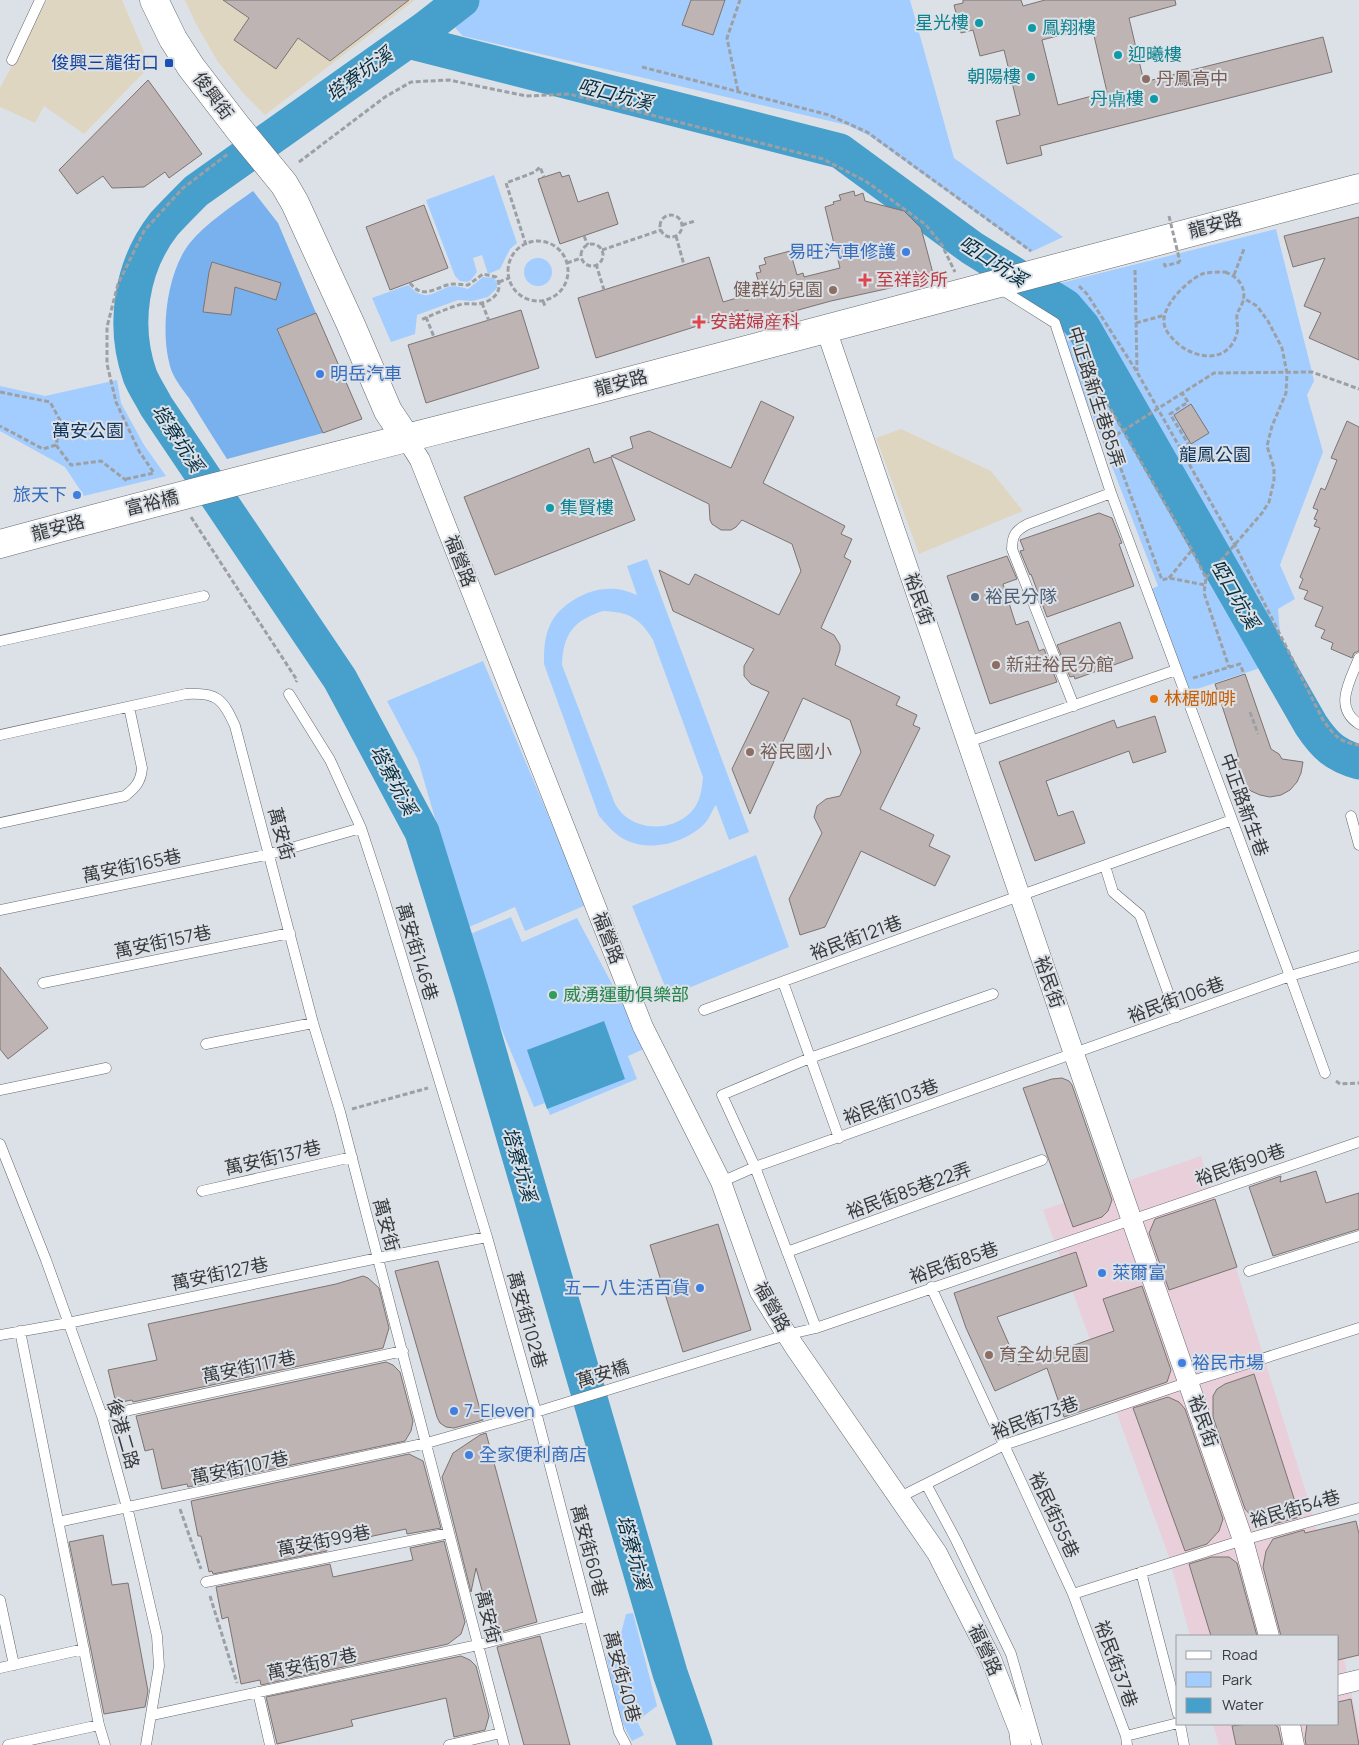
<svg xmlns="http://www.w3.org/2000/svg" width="1359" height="1745" viewBox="0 0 1359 1745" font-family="Manrope,'Noto Sans TC',sans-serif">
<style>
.commercial{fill:#e8cfd9}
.industrial{fill:#dfd6c1}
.green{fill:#a3cdfe;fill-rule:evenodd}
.forest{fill:#79b0ee}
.water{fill:#479fcc}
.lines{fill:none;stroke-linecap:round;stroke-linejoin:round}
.river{stroke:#479fcc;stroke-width:35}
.building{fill:#bdb4b3;stroke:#7c7472;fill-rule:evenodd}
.lane-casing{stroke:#64696e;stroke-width:11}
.street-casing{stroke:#64696e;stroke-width:21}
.secondary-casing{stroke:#64696e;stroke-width:29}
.path{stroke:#9ca0a4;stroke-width:3;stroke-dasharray:5 2.5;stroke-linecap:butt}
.lane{stroke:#fff;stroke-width:10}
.street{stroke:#fff;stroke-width:20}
.secondary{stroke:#fff;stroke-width:28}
.path-bridge{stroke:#9ca0a4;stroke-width:3;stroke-dasharray:5 2.5;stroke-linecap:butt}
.culture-dot{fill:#0f9aa8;stroke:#dce1e7;stroke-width:2}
.transit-dot{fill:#1a4fb4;stroke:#dce1e7;stroke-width:2}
.education-dot{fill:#8d6e63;stroke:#dce1e7;stroke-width:2}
.shop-dot{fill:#3f7fe0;stroke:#dce1e7;stroke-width:2}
.health-dot{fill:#e0444e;stroke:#dce1e7;stroke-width:2}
.service-dot{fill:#5c6f8a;stroke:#dce1e7;stroke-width:2}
.food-dot{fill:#e8710a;stroke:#dce1e7;stroke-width:2}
.leisure-dot{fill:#2e9e5b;stroke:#dce1e7;stroke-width:2}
.labels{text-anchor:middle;stroke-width:4;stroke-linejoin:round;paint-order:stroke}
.culture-label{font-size:18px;fill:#0d838f;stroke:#dce1e7;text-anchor:end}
.transit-label{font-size:18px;fill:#164399;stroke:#dce1e7;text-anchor:end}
.education-label{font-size:18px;fill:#785e54;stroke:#dce1e7;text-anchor:start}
.street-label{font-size:18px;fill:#37393b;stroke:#dce1e7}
.shop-label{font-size:18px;fill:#366cbe;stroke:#dce1e7;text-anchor:start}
.health-label{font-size:18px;fill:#be3a42;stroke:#dce1e7;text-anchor:start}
.park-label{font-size:18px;fill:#0d345c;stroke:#dce1e7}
.service-label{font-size:18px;fill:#4e5e75;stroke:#dce1e7;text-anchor:start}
.food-label{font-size:18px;fill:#c56008;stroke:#dce1e7;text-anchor:start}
.leisure-label{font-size:18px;fill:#27864d;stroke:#dce1e7;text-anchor:start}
.water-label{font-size:19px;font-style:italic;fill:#052e41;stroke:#dce1e7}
</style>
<rect width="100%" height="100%" fill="#dce1e7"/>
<!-- commercial -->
<path class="commercial" d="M1201,1156l112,359 46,213v17h-140l-6,-21h125v-88h-148l-21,-79 -126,-347z"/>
<!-- industrial -->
<path class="industrial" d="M47,0h75l28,66 -66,68 -40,-28 -9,17 -35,-16v-19z
M185,0h230l-150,115 -22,-22 -25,-31 -23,-40z
M901,429l90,42 32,40 -104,43 -43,-116z"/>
<!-- green -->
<path class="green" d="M480,0h430l44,158 109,79 -32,15 -161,-116 -23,-11 -384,-89 -6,-6 -3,-5 2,-5 9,-9z
M494,175l23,68 -7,6 -10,20 -12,5 -6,-19 -9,3 4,14 -6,8 -4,2 -7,-1 -5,-5 -29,-76z
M1276,229l36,143 2,9 -7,14 16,57 -43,113 15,34 -17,10 2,24 -11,32 -81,27 -36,-103 6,-3 -102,-265 15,6 45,79 18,-11 -49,-84 -28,-27z
M524 272a14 14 0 1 1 28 0a14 14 0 1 1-28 0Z
M483,277l11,1 3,5v5l-9,9 -16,4 -14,-1 -41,15 -2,19 -24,8 -19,-44 36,-13c17,17 22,9 40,2 7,-2 14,0 20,2z
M117,380l4,23 23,42 22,31 -82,20 -19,-29 -65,-36v-45l45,10z
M647,559l102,273 -20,8 -13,-35c-4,5 -6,12 -10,17 -18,20 -53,30 -78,19 -12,-5 -20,-15 -29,-25l-55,-152c0,-14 0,-26 6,-39 8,-19 36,-36 57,-36 11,-1 20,2 30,6l-10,-29zM603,611c26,1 37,7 50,29l50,137c-1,10 -2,21 -8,30 -15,22 -49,26 -70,9 -4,-3 -7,-8 -10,-12l-53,-139c1,-31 12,-45 41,-54z
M483,661l103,244 -61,26 -10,-24 -48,21 -49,-168 -31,-59z
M756,855l33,92 -120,49 -37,-90z
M511,917l11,25 55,-24 69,130 -18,8 9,23 -87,36 -5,-12 -11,4 -71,-170z
M633,1613l24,93 -20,15 7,14 -12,6c-16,-26 -20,-57 -26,-87l11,-5 9,-35z"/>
<!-- forest -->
<path class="forest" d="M253,191l25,32 38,90 -39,16 46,104 -96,26c-13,-20 -26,-41 -38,-61 -6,-8 -13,-17 -17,-26 -13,-35 -6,-98 17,-128 17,-21 42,-37 64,-53z"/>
<!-- water -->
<path class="water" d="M604,1021l21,58 -78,30 -20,-59z"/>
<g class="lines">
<!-- river -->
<path class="river" d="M462,0l-36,28 -230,163c-11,11 -22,22 -32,33 -33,42 -42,101 -24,152 4,10 11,20 16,30l184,273 82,153 49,158 199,683 25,72
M408,41l432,110 132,97 93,58 18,21 228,398c14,21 24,30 48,37"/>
</g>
<!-- building -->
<path class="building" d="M223,0h186l-79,61 -32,-23 -22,31 -42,-29 15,-22z
M691,0h34l-12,35 -31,-10z
M963,0h58l2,6 22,-6h130l1,5 -47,13 15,64 179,-45 9,35 -292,74 2,9 -35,9 -11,-43 24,-6 -16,-65 -24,6 -7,-26 -12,3 -7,-28 9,-2zM1092,27l15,65 -49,13 -16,-65z
M148,80l54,74 -33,24 -4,-6 -21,15 -32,1 -9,-12 -26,18 -18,-24z
M560,172l2,5 7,-2 9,27 30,-10 10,32 -58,20 -22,-65z
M854,191l1,5 8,-3 2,8 39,10 17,17 13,49 -39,10 -64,14 -80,22 -3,-13 -152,48 -18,-60 131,-41 14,45 38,-11 -5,-18 5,-1 -2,-6 7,-2 -2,-6 26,-7 7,24 6,-2 1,4 36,-9 -15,-61 9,-3 -1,-2 8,-2 -2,-5z
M424,205l24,63 -58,22 -24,-63z
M1359,217v143l-50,-22 12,-25 -17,-7 21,-48 -32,9 -9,-31z
M212,262l69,21 -5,17 -41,-13 -4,28 -28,-3 6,-40z
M521,310l18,58 -113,35 -18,-58z
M316,313l46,106 -39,14 -46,-104z
M761,401l33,16 -31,66 82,43 -4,8 11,5 -8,18 7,4 -30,67 13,7 6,10v5l-5,15 65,32 -4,8 21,10 -4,10 7,3 -40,81 54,26 -5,11 21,10 -15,30 -74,-35 -36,76 -25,8 -11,-36 33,-66 -8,-16 3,-11 9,-7 14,-3 21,-44 -11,-32 -47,-22 -53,116 -18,-45 37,-77 -18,-8 -7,-8v-10l10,-17 -81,-38 -14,-41 30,15 6,-11 84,41 22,-44 -9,-27 -50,-24 -6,7 -5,3h-10l-9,-6 -2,-4 -1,-16 -98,-48 22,-8 -3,-11 19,-6 82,37z
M1191,404l18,29 -18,11 -17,-29z
M1347,421l12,6v224l-5,2 -2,5 -21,-9 2,-6 -12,-5 4,-8 -10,-4 8,-19 -19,-8 4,-8 -9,-3 4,-9 -3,-2 20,-49 -6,-2 3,-6 -3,-1 4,-9 -5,-2 8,-20 4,2 12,-30 -6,-2z
M589,448l5,15 17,-6 24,63 -140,55 -31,-78z
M1099,513l13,5 10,25 -3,1 15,42 -87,31 -16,-43 -1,1 -10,-24 4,-1 -4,-10z
M1007,556l10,23 -14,5 13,41 12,-4 11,30 5,-2 13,33 -67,22 -43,-128z
M1120,622l13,36 -58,21 -1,-3 -4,1 -13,-32z
M1245,674l26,75 8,5 3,5 21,3 -2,11 -4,9 -7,8 -9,5 -11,2 -10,-2 -9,-4 -7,-7 -5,-8 -2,-11 1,-10 -23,-71z
M1155,716l11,36 -33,11 -4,-12 -83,30 12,35 15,-5 12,32 -50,18 -36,-99 115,-42 3,8z
M0,967l48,61 -40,31 -8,-10z
M1062,1078l7,3 3,4 40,115 -4,11 -6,6 -29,10 -50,-139 29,-9z
M1316,1171l10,32 33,-10v36l-86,27 -24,-69 32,-11 -1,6z
M1215,1199l22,68 -68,23 -20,-57 6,-14z
M718,1224l33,106 -68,22 -33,-107z
M1076,1252l11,34 -90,31 21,48 96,-34 -11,-32 39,-13 29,84 -4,12 -103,35 -17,-49 -52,23 -29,-63 -12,-35z
M438,1261l45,159 -29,8 -8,-1 -6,-4 -3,-6 -42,-146z
M363,1276l5,2 11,10 10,40 -6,20 -250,54 -1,-2 -16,3 -8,-33 49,-10 -9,-36 188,-40z
M386,1362l7,3 7,7 13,49 -2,10 -6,10 -217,46 -1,-3 -25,5 -9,-40 -8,2 -9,-35z
M1254,1374l46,143 -26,7 -13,-1 -7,-4 -9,-10 -32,-92v-21l4,-7 8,-5z
M1168,1397l11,5 6,7 38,110 -4,12 -12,13 -22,7 -52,-143z
M486,1433l51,189 -43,12 -18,-66 -5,24 -29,-115 11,-24 27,-18z
M409,1454l14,7 18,67 -34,6 -1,-5 -80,17 1,5 -114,23 -1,-3 -3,1 -8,-36h-3l-7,-35z
M1356,1521l3,13v121l-21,5v-24h-57l-18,-69 3,-16 7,-12 31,-9 1,3z
M103,1535l9,50 16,-2 20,108 -3,16 -41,7 -35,-172z
M444,1541l21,81 -4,12 -13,10 -187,41 -1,-5 -19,4 -13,-67 -6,2 -6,-32 114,-23 3,13 80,-17 -3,-12z
M1212,1557h17l8,6 20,73h-46l-22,-72z
M540,1636l30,109h-46l-26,-94 -1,-4z
M461,1656l9,4 6,6 13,50 -4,14 -31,7 -8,-39 -95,22 2,6 -76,18 -11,-47z
M1351,1699l8,46h-53l-1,-7 2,-14h31v-22z
M1246,1724h28l4,3 4,18h-46l-4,-19z"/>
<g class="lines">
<defs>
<path id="lane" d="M12,60l28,-60
M999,288l56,35 56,170 179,483 69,-20
M0,641l204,-45
M1359,658c-9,23 -26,49 0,66
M1074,706l-62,-157c0,-14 4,-19 16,-25l83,-31
M0,735l186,-41c31,-2 37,5 49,32l78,297 27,89 164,633
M968,742l208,-72
M1351,816l8,29
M0,823l125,-27c10,-8 16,-14 17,-28l-13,-61
M1105,866l8,26 27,23 37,102
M0,910l270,-56 91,-26
M783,982l56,156
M43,983l247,-50
M704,1010l315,-114 213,-76
M206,1044l107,-21
M0,1090l106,-22
M0,1144l46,116 56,156 27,99 28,121 2,30 -13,79
M721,1182l34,-15 535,-191 35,97
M202,1191l150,-34
M787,1252l255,-92
M1249,1271l110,-35
M931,1287l142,307 53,142 1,9
M816,1328l-61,-161 -33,-72 88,-37 183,-64
M20,1331l79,394 6,20
M0,1335l68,-12 310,-65 109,-21
M102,1416l301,-65
M926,1484l30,56 55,114 26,91
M898,1498l106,-53 185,-63 170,-54
M58,1522l369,-79 109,-31 250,-77 30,-7 543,-186
M1141,1572l37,142
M206,1582l243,-49
M1073,1594l170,-54 116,-32
M0,1600l14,65
M589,1616l30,116 7,13
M0,1668l84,-19
M258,1692l12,53
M152,1715l326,-70 111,-29 -53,-204 -49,-175 -105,-345 -21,-64 -31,-68 -41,-66
M1180,1724l4,21
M1126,1736l52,-13
M8,1745l91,-20
M449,1745l52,-12"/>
<path id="street" d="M826,329l248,725 169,486 26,96
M406,438l14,22 223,567 78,155 39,110 34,54 143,207 54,106 28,71 2,15
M1338,1685l21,-5
M1290,1724l4,21"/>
<path id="secondary" d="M154,0l19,39 18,28 47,61 46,56 11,19 56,122 37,86 18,27
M0,544c198,-54 396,-103 595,-154 255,-66 509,-136 764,-202"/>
</defs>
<!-- lane casing -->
<use href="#lane" class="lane-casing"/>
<!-- street casing -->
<use href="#street" class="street-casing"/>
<!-- secondary casing -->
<use href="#secondary" class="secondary-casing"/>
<!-- path -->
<path class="path" d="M642,67l187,48 38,17 164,119
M738,91l-11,-53 13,-38
M299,162l86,-65 26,-15 38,-2 77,16 43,-2 254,65 44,23 59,43 16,20 13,27
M660 226a11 11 0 1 1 22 0a11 11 0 1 1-22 0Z
M682,225l13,-4
M584,236l4,9
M676,236l8,29
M508 271a30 30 0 1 1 60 0a30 30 0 1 1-60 0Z
M581 255a11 11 0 1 1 22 0a11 11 0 1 1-22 0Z
M526,245l-20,-62 29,-11 5,-5 4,10
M602,250l59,-20
M567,263l14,-5
M1164,263l1,3 15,-4
M596,264l8,26
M1135,270l2,101
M1225,272c14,5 23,17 17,32 -2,4 -4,7 -5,11 -1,6 2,13 0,18 -8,31 -42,27 -61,9 -5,-5 -11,-11 -12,-19 -2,-18 23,-42 38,-49 7,-2 16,-2 23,-2z
M1234,275l10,-26
M499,282l10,-4
M410,283c12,16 24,6 37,2 8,-2 14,0 21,0l15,-11 13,3c8,12 -1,23 -14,26 -6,2 -13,0 -20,1 -14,4 -28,10 -41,16
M1079,286l8,8 50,78 98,173 88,175c12,16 16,22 36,25
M543,301l2,5
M482,303l7,18
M426,317l8,20
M1136,323l29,-8
M1088,370l104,180 14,28 -2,15 25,74
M0,392l50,10 11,20 -5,23 -13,4 -43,-23
M1110,439l104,-66 98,-1 47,17
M56,445l15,20 30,-4 26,20
M1181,450l8,-5 -19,-31 18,-12 -6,-9
M1118,461l44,119 7,-2 36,7
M126,479l28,-6 -15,-22 -23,-49 -9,-38v-37l11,-43 26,-53 38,-42 47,-36
M191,517l102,157 4,6 -1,2
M1169,578l23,-28
M1206,578l56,-65 7,-11 5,-22v-12l-7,-22 5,-20 14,-33 1,-20 -5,-25 -14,-27 -11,-15 -14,-8
M1193,678l47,-14 4,10
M1250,712l8,22
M1336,1081l4,3 19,-1
M352,1109l76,-21
M180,1509l21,60
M210,1596l27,87"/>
<!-- lane -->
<use href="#lane" class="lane"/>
<!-- street -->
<use href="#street" class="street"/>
<!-- secondary -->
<use href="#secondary" class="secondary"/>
<!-- path-bridge -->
<path class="path-bridge" d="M1169,216l11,46"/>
</g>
<!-- markers -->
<g class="culture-dot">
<circle cx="979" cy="23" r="5"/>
<circle cx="1032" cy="28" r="5"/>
<circle cx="1118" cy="55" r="5"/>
<circle cx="1031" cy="77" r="5"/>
<circle cx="1154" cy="99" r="5"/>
<circle cx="550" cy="508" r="5"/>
</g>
<rect class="transit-dot" x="164" y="58" width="10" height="10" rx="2.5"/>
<g class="education-dot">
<circle cx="1146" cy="79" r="5"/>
<circle cx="833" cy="290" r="5"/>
<circle cx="996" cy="665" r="5"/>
<circle cx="750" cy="752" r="5"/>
<circle cx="989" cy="1355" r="5"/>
</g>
<g class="shop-dot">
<circle cx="906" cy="252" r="5"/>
<circle cx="320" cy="374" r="5"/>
<circle cx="77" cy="495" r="5"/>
<circle cx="1102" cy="1273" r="5"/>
<circle cx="700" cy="1288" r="5"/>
<circle cx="1182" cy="1363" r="5"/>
<circle cx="454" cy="1411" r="5"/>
<circle cx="469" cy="1455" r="5"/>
</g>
<g class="health-dot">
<path d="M862.5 272.5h5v5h5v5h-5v5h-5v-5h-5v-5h5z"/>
<path d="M696.5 314.5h5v5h5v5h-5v5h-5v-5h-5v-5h5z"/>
</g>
<circle class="service-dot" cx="975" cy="597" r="5"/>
<circle class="food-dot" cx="1154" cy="699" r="5"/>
<circle class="leisure-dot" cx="553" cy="995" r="5"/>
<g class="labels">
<!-- culture labels -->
<g class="culture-label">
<text x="969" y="29">星光樓</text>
<text x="1042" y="34" text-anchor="start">鳳翔樓</text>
<text x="1128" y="61" text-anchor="start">迎曦樓</text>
<text x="1021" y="83">朝陽樓</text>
<text x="1144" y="105">丹鼑樓</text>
<text x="560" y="514" text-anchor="start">集賢樓</text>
</g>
<!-- transit labels -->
<g class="transit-label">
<text x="159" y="69">俊興三龍街口</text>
</g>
<!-- education labels -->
<g class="education-label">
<text x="1156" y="85">丹鳳高中</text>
<text x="823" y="296" text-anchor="end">健群幼兒園</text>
<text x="1006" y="671">新莊裕民分館</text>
<text x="760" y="758">裕民國小</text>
<text x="999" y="1361">育全幼兒園</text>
</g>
<!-- street labels -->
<g class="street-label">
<text transform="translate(213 96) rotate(53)" y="6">俊興街</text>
<text transform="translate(1215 225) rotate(-15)" y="6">龍安路</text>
<text transform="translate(621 383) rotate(-15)" y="6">龍安路</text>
<text transform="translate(1096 397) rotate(72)" y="6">中正路新生巷85弄</text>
<text transform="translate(152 503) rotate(-14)" y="6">富裕橋</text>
<text transform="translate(58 528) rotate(-15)" y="6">龍安路</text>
<text transform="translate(460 561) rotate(69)" y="6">福營路</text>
<text transform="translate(919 599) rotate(71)" y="6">裕民街</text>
<text transform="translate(1244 805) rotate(70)" y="6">中正路新生巷</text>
<text transform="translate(281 834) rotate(75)" y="6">萬安街</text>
<text transform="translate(132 866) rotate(-12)" y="6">萬安街165巷</text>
<text transform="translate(608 938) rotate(69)" y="6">福營路</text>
<text transform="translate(856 938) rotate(-20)" y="6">裕民街121巷</text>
<text transform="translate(163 942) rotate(-12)" y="6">萬安街157巷</text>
<text transform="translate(417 952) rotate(73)" y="6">萬安街146巷</text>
<text transform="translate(1049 982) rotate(71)" y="6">裕民街</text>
<text transform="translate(1176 1000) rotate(-20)" y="6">裕民街106巷</text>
<text transform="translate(891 1102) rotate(-20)" y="6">裕民街103巷</text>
<text transform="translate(273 1158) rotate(-13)" y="6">萬安街137巷</text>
<text transform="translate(1240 1165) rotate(-19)" y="6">裕民街90巷</text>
<text transform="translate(909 1191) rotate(-20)" y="6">裕民街85巷22弄</text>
<text transform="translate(386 1225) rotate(75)" y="6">萬安街</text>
<text transform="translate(954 1263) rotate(-19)" y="6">裕民街85巷</text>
<text transform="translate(220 1274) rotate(-12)" y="6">萬安街127巷</text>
<text transform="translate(772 1307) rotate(61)" y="6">福營路</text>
<text transform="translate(527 1320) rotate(74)" y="6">萬安街102巷</text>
<text transform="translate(249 1367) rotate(-12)" y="6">萬安街117巷</text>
<text transform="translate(603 1374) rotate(-17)" y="6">萬安橋</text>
<text transform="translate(1035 1418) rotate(-20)" y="6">裕民街73巷</text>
<text transform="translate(1203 1421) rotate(71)" y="6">裕民街</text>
<text transform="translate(123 1434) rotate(74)" y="6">後港二路</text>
<text transform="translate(240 1468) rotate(-12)" y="6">萬安街107巷</text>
<text transform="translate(1295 1509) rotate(-16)" y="6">裕民街54巷</text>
<text transform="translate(1054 1515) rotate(65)" y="6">裕民街55巷</text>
<text transform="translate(324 1541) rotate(-11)" y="6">萬安街99巷</text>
<text transform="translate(589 1551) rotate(75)" y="6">萬安街60巷</text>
<text transform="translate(488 1617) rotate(76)" y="6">萬安街</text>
<text transform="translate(985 1650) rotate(65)" y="6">福營路</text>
<text transform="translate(312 1664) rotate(-12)" y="6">萬安街87巷</text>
<text transform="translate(1116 1664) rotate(70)" y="6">裕民街37巷</text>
<text transform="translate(622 1677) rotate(75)" y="6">萬安街40巷</text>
</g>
<!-- shop labels -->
<g class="shop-label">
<text x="896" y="258" text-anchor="end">易旺汽車修護</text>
<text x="330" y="380">明岳汽車</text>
<text x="67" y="501" text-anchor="end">旅天下</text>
<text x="1112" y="1279">萊爾富</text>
<text x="690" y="1294" text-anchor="end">五一八生活百貨</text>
<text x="1192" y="1369">裕民市場</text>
<text x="464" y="1417">7-Eleven</text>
<text x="479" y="1461">全家便利商店</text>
</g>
<!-- health labels -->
<g class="health-label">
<text x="876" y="286">至祥診所</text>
<text x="710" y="328">安諾婦産科</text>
</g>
<!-- park labels -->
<g class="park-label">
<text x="88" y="437">萬安公園</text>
<text x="1215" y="461">龍鳳公園</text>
</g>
<!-- service labels -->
<g class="service-label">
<text x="985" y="603">裕民分隊</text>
</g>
<!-- food labels -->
<g class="food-label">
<text x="1164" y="705">林椐咖啡</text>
</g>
<!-- leisure labels -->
<g class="leisure-label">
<text x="563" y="1001">威湧運動俱樂部</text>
</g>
<!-- water labels -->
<g class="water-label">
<text transform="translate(359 74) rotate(-36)" y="7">塔寮坑溪</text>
<text transform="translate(615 94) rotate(14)" y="7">啞口坑溪</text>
<text transform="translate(993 261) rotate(33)" y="7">啞口坑溪</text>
<text transform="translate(178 438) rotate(57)" y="7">塔寮坑溪</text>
<text transform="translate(1235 594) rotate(60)" y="7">啞口坑溪</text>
<text transform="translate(394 780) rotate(62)" y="7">塔寮坑溪</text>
<text transform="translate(520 1164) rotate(74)" y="7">塔寮坑溪</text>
<text transform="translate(634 1552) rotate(74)" y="7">塔寮坑溪</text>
</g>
</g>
<!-- legend -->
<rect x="1176" y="1635" width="162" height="90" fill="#dce1e7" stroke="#9a9ea2"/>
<rect x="1186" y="1651" width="25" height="8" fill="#ffffff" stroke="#9a9ea2"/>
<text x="1222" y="1660" font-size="15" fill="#37393b">Road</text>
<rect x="1186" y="1672" width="25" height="15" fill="#a3cdfe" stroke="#9a9ea2"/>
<text x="1222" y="1685" font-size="15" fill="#37393b">Park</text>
<rect x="1186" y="1698" width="25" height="15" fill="#479fcc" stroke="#9a9ea2"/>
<text x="1222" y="1710" font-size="15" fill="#37393b">Water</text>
</svg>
